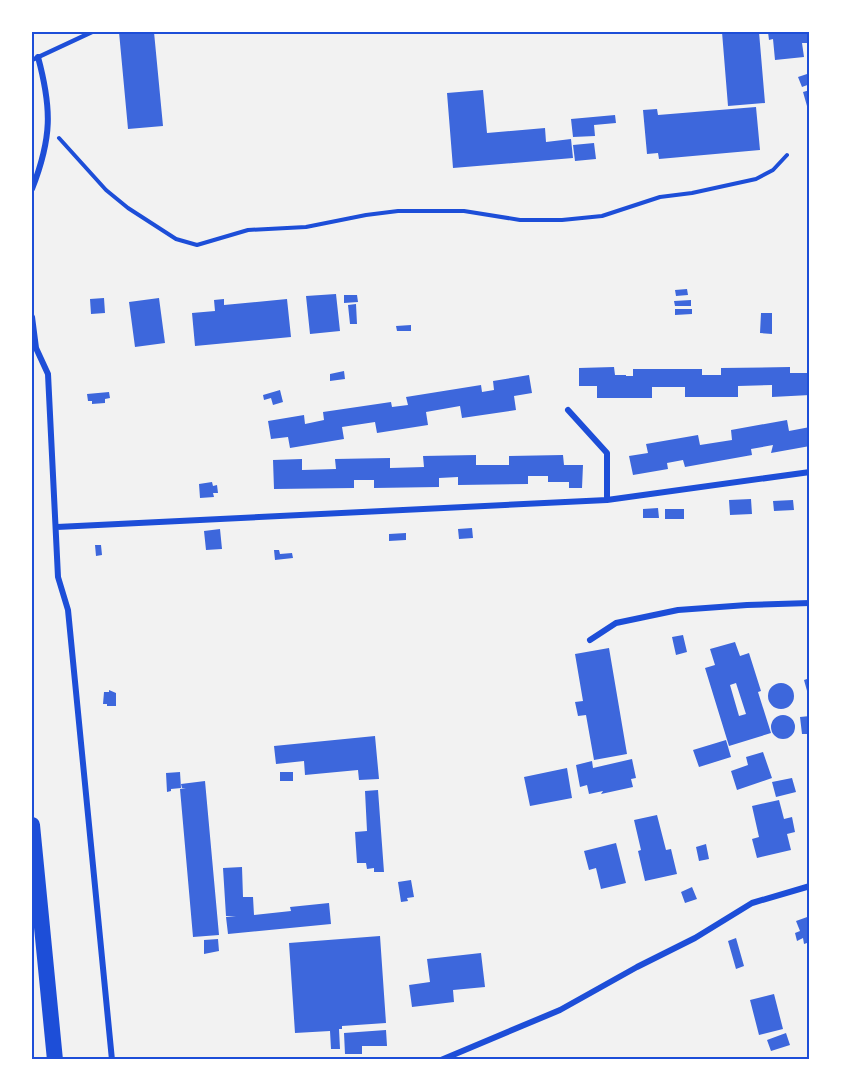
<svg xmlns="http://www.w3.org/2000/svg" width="841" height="1091" viewBox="0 0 841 1091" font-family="'Source Sans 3',sans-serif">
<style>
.building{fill:#3d67dc;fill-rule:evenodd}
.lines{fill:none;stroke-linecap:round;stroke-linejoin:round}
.path{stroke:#1d4ed8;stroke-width:4}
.service{stroke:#1d4ed8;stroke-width:4.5}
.minor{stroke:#1d4ed8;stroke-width:6}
.trunk{stroke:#1d4ed8;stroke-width:16}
.neatline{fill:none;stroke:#1d4ed8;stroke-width:2}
</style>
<rect width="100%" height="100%" fill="#f2f2f2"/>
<!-- building -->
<path class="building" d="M119,32h35l9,94 -35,3z
M722,32h37l6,71 -37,3z
M768,32h39l1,11h-6l2,14 -29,3 -2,-21 -4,1z
M810,73v11l-8,3 -4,-10z
M483,90l4,43 58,-5 1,14 25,-3 2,19 -120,10 -6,-75z
M810,90v23h-1l-6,-21z
M756,107l4,43 -101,9 -1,-6 -11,1 -4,-44 14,-1 1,6z
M615,115l1,8 -22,2 1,11 -22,1 -2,-18z
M594,143l2,16 -21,2 -2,-16z
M687,289l1,6 -12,1 -1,-6z
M336,294l4,37 -30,3 -4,-38z
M344,295h13l1,7 -14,1z
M104,298l1,15 -14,1 -1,-15z
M159,298l6,45 -30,4 -6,-45z
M224,299v6l63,-6 4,38 -96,9 -3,-33 23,-2 -1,-11z
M691,300v6h-16l-1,-5z
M356,304l1,20h-7l-2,-19z
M675,309h17v5l-17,1z
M761,313h11v21l-12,-1z
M411,325v6h-14l-1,-5z
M614,367l1,8h11v1h7v-7h69v6h19v-7l69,-1v6h20v22l-38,2v-12l-34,1v11h-53v-10h-33v11h-55v-12h-18v-18z
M344,371l1,8 -15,2v-7z
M529,375l3,18 -18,3 2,14 -54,8 -2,-12 -34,6 2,13 -51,8 -2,-11 -33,5 2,12 -54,9 -2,-11 -17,2 -3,-18 36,-6 1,9 19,-4 -1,-8 68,-10 1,5 16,-2 -2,-8 75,-12 1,7 12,-2 -1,-9z
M280,390l3,12 -10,3 -2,-7 -7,2 -1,-5z
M109,392l1,6 -5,1v4l-13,1v-3h-4l-1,-7z
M787,420l2,11 21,-4v19l-39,7 2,-8 -22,4 1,6 -67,12 -2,-7 -16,3 1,6 -35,6 -4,-19 19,-3 -2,-9 52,-9 2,10 32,-5 -1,-10z
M476,455v10h33v-9l54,-1 1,10h19l-1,23h-13v-6h-21v-6h-20v8l-70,1v-8l-19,1v9l-65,1v-8h-20v8l-80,1 -1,-29 29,-1v11l34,-1 -1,-10 55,-1v10l34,-1 -1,-11z
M212,482l1,4 4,-1 1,8h-5l1,4 -14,1 -1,-14z
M751,499l1,15 -22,1 -1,-15z
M793,500l1,10 -20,1 -1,-10z
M658,508l1,10h-16v-9z
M665,509h19v10h-19z
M472,528l1,10 -14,1 -1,-10z
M220,529l2,20 -16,1 -2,-19z
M406,533v7l-17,1v-7z
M95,545h6l1,10 -6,1z
M274,550h5l1,4 12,-1 1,5 -18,2z
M683,635l4,17 -11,3 -4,-18z
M735,642l5,14 9,-3 12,38 -3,1 13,41 -42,13 -24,-78 10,-3 -5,-16zM736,683l10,31 -7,2 -9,-31z
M609,648l18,106 -33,6 -8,-45 -8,1 -3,-14 8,-1 -8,-47z
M810,678v20h-1l-5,-18z
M768 696a13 13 0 1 1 26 0a13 13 0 1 1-26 0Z
M109,690l7,3v13h-9v-2h-4l1,-12h5z
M771 727a12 12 0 1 1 24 0a12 12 0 1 1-24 0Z
M810,716v18h-8l-2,-17z
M375,736l4,43 -20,1 -1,-10 -53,5 -1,-14 -28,3 -2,-18z
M726,740l5,17 -32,10 -6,-17z
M763,752l9,26 -35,12 -6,-19 17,-6 -2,-8z
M632,759l4,19 -5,1 2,8 -32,7 2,-3 -14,3 -2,-9 -7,2 -4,-22 16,-4 1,7z
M567,768l5,30 -42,8 -6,-29z
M180,772l1,16 -10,1v2l-4,1 -1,-19z
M280,772h13v9h-13z
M792,778l4,14 -20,5 -4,-15z
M205,781l14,154 -26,2 -13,-148 6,-1h-4l-1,-4z
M378,790l6,82h-10v-4l-7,1 -1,-6h-9l-2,-31 12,-1 -2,-40z
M779,800l5,19 8,-2 3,15 -8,2 4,16 -34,8 -5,-19 7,-2 -7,-31z
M657,815l9,35 5,-1 6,25 -32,7 -7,-30 3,-1 -7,-30z
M616,843l10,40 -25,6 -5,-21 -7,2 -5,-19z
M706,844l3,15 -10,2 -3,-14z
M242,867l1,30h10l1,18 37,-4 -1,-4 39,-4 2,21 -103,10 -2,-17 10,-1h-10l-3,-48z
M411,880l3,17 -7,1 1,3 -7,1 -3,-20z
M692,887l5,12 -12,4 -4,-11z
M810,916v26l-6,2 -1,-6 -6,3 -2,-8 5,-2 -4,-10z
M380,936l6,87 -44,3v3h-3l1,20h-9l-1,-18 -35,2 -6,-90z
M736,938l8,28 -8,3 -8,-28z
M218,939l1,12 -15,3v-14z
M481,953l4,34 -32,3 1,12 -42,5 -3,-22 21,-3 -3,-23z
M774,994l9,35 -24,6 -9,-35z
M386,1030l1,16h-25v8h-17l-1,-21z
M786,1033l4,12 -19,6 -4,-11z"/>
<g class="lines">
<!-- path -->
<path class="path" d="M59,138l47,52 22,18 48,31 21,6 51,-15 58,-3 60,-12 32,-4h66l56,9h42l40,-4 58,-19 32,-4 64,-14 17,-9 14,-15"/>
<!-- service -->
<path class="service" d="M32,60l60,-28"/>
<!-- minor -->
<path class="minor" d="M32,189c20,-51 20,-80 6,-132
M32,317l4,31 12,26 10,203 10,33 44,450
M568,410l39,43v47l203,-28
M57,527l550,-27
M590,640l26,-17 62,-13 69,-5 63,-2
M441,1060l119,-50 77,-43 58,-29 57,-35 58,-17"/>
<!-- trunk -->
<path class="trunk" d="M32,825l23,235"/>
</g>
<!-- border -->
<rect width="841" height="1091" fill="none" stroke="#ffffff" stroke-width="66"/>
<rect x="33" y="33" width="775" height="1025" class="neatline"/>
</svg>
